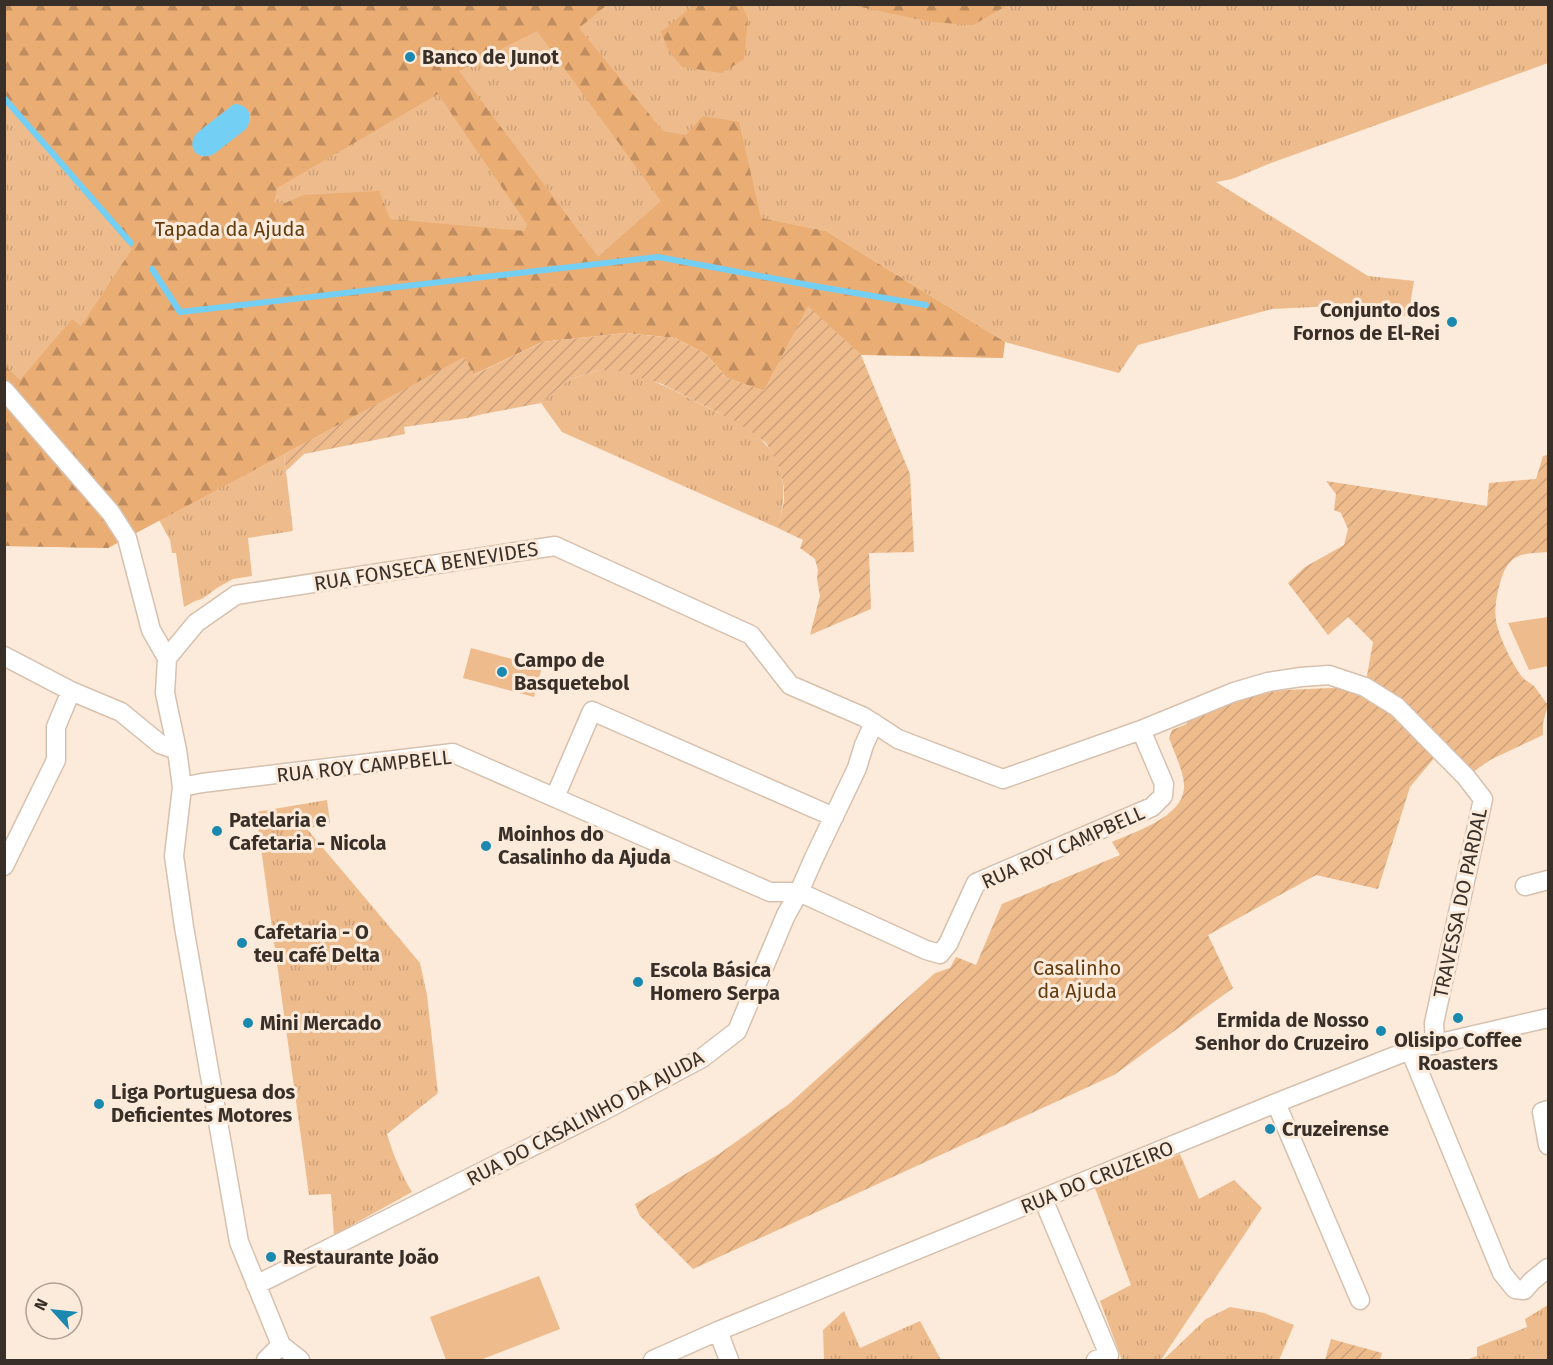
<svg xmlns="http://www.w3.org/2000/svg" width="1553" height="1365" viewBox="0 0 1553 1365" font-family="'Fira Sans',sans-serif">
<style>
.grass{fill:url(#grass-tufts)}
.forest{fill:url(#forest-firs);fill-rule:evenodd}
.garden{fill:url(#garden-furrows)}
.pitch{fill:#eebb8c}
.water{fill:#74cff5}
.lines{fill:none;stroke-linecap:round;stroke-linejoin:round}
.stream{stroke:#74cff5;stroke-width:6}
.minor-casing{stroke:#d6c1ae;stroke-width:21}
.minor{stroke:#fff;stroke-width:18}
.poi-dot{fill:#1a89af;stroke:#fceada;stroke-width:2}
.labels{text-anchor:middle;stroke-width:6;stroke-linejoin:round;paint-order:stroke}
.poi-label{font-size:20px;font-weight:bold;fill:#383028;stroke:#fceada;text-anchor:start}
.park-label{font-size:20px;fill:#633c10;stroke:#fceada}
.street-label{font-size:20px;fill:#383028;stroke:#fceada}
</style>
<defs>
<pattern id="grass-tufts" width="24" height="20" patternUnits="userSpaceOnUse" patternTransform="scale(1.5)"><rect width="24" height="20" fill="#eebb8c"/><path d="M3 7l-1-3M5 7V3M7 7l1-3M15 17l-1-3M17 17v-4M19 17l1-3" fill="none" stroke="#cda179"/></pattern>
<pattern id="forest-firs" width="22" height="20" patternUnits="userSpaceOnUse" patternTransform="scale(1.5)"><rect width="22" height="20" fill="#eaad74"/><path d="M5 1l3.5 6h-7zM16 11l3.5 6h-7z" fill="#bf8d5f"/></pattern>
<pattern id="garden-furrows" width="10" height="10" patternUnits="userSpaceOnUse" patternTransform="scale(1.5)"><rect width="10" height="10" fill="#eebb8c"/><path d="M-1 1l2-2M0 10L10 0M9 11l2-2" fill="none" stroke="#cda179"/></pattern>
</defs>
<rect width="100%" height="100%" fill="#fceada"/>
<!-- grass -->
<path class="grass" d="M1548,4v59l-277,100 -39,16 -16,3 152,94 46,5 -6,36 -23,-8 -51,-3 -62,3 -134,36 -19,28 -114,-31 -179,-111 -142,-28 -95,88 -305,163 9,77 -45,7 4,38 -19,3 -16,9 -15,11 -7,2 -11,6 -8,-54h-4l-2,-13 -11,-20 -51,28 -103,-2 -1,-541z
M599,370c7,0 15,-1 23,1 31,7 59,23 88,38 15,7 31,14 44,24 8,7 16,15 21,24 12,23 9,47 3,71l-216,-96 -21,-29 29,-24z
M327,800l3,23 -23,6 113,134 7,32 11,98 -51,41c6,20 14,40 25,58l-78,43 -3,-41 -22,1 -53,-383z
M1180,1154l19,45 35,-19 28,28 -101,152h-39l-22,-59 31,-16 -36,-97z
M1548,1305v55h-82l11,-4v-9l50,-20 -2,-8z
M1230,1307l34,6 30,12 -15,35h-116l43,-41z
M844,1311l16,37 60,-27 21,39h-141l24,-1 -1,-29z"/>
<!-- forest -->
<path class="forest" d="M5,4l602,1 -28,23 84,103 23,4 17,-19 36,6 22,96 65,13 179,111 -2,16 -142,-3 -53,-48 -44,84 -37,-13 -21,-24 -31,-16 -50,-5 -83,9 -69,33 -9,-17 -356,190 -103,-2 -1,-181 16,15 52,-61 9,7 51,-77 -127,-147zM537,31l124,170 -63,56 -139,-186zM438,94l89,130 -2,7 -135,-12 -11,-28 -75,4 -19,8 -11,-1 3,-14zM234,104l16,8 1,6 -2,6 -46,33 -6,-3 -4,-5 4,-16z
M694,5h48l6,14 -4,40 -22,14 -40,-6 -13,-16 -8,-19z
M852,5h156l-35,20 -42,-3z"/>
<!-- garden -->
<path class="garden" d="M808,306l53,49 49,119 4,78 -45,1 2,56 -61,26 10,-39 -3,-17 1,-9 -3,-11 -15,-11 3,-8 -25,-12 6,-27v-13l-4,-19 -6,-13 -8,-13 -13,-10 -17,-11 -74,-38 -42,-13 -21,-1 -29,9 -29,24 -58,11 -16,4 -63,9 1,7 -101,20 -18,17 -2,-17 180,-97 10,18 68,-33 83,-9 50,5 31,16 21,24 37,13z
M1548,455v97c-28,2 -39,1 -48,31 -3,11 -6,26 -4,37 2,15 17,46 27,58 3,3 8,5 11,8 5,6 9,13 14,19l-5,18v12l-53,25 -24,17 -26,-26 -30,36 -32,102 -62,-14 -108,60 25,53 -119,87 -421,194 -53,-53 -5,-12 84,-50 70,-50 146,-131 15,-5 6,-11 20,8 26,-61 118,-49 -8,-13c22,-10 71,-25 72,-54 1,-14 -10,-36 -15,-50l3,-8 15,-6 -1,-5c29,-10 59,-23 90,-28 19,-2 38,-2 57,-3l1,-6 31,5 8,-45 -25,-25 -20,18 -40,-52 17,-16 39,-22 4,-16 -7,-16 -7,-3 2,-16 -10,-13 161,25 2,-23 47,-4 7,-23z
M1331,1339l51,14 -2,7h-55z"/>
<!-- pitch -->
<path class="pitch" d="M1548,617v49l-19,4 -21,-47z
M471,648l71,19 -8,30 -71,-19z
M539,1276l21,53 -80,31h-34l-16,-43z"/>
<!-- water -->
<path class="water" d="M234,104c15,0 20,13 12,25l-32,25c-16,8 -29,-7 -17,-21z"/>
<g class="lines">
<!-- stream -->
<path class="stream" d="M4,98l127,145
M152,269l28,43 478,-55 156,29 112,19"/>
<defs>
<path id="minor" d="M4,390l107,123 16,25 24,92 16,28 -2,35 12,57 5,37 -8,69 10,71 55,315 42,103 19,15
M4,656l67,35 50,21 39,32 17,6
M167,658l29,-35 40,-28 319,-49 196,89 39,50 74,32 34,22 105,40 138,-49 93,-38 34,-10 33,-5 28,-2 36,12 32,20 69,70 17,22 -49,224 1,22
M182,787l20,-4 251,-30 317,139h29l127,58 14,4 8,-10 28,-61 176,-76 11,-11 1,-12 -23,-54
M555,797l37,-86 242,106
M4,866l52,-106v-33l15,-36
M1525,886l23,-6
M1410,1050l92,223 13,16 9,1 8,-9 16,-13
M1276,1103l84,197
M1548,1110l-6,2 6,33
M1043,1199l66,156 -13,5
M256,1285l345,-173 101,-54 35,-27 49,-116 13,-23 15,-34 43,-90 7,-23 10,-22
M718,1331l11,29
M266,1360l15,-15
M653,1360l65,-29 558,-228 134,-53 138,-32"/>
</defs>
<!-- minor casing -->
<use href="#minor" class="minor-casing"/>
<!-- minor -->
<use href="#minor" class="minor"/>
</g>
<!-- markers -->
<g class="poi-dot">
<circle cx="410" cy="57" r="6"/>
<circle cx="1452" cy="322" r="6"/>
<circle cx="502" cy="672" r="6"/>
<circle cx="217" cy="831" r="6"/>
<circle cx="486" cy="846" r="6"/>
<circle cx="242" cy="943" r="6"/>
<circle cx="638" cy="982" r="6"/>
<circle cx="1458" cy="1018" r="6"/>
<circle cx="248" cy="1023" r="6"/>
<circle cx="1381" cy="1031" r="6"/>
<circle cx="99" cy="1104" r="6"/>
<circle cx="1270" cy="1129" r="6"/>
<circle cx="271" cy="1257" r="6"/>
</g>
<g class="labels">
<!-- poi labels -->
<g class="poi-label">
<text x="422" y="64">Banco de Junot</text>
<text x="1440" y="317" text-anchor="end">Conjunto dos<tspan x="1440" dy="23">Fornos de El-Rei</tspan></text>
<text x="514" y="667">Campo de<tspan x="514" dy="23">Basquetebol</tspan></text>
<text x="229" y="827">Patelaria e<tspan x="229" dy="23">Cafetaria - Nicola</tspan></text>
<text x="498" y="841">Moinhos do<tspan x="498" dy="23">Casalinho da Ajuda</tspan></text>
<text x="254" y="939">Cafetaria - O<tspan x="254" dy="23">teu café Delta</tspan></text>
<text x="650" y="977">Escola Básica<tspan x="650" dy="23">Homero Serpa</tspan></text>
<text x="1369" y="1027" text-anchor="end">Ermida de Nosso<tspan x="1369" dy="23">Senhor do Cruzeiro</tspan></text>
<text x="260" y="1030">Mini Mercado</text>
<text x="1458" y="1047" text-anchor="middle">Olisipo Coffee<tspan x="1458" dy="23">Roasters</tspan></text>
<text x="111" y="1099">Liga Portuguesa dos<tspan x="111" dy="23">Deficientes Motores</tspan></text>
<text x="1282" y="1136">Cruzeirense</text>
<text x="283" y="1264">Restaurante João</text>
</g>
<!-- park labels -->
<g class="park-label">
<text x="230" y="236">Tapada da Ajuda</text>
<text x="1077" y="975">Casalinho<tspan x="1077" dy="23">da Ajuda</tspan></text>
</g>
<!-- street labels -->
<g class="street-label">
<text transform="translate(426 566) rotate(-9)" y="7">RUA FONSECA BENEVIDES</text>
<text transform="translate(364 766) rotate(-6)" y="7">RUA ROY CAMPBELL</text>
<text transform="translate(1063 847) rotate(-24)" y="7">RUA ROY CAMPBELL</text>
<text transform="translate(1460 903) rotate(-78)" y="7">TRAVESSA DO PARDAL</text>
<text transform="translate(585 1118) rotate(-28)" y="7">RUA DO CASALINHO DA AJUDA</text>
<text transform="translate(1097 1177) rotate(-22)" y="7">RUA DO CRUZEIRO</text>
</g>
</g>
<!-- border -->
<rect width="1553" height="1365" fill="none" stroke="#383028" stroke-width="12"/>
<!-- north arrow -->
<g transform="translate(54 1311) rotate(297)"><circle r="28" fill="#fceada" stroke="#aea093" stroke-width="1.5"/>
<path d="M0-4.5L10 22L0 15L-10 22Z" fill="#1a89af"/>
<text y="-9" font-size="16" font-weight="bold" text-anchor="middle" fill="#383028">N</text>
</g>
</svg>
